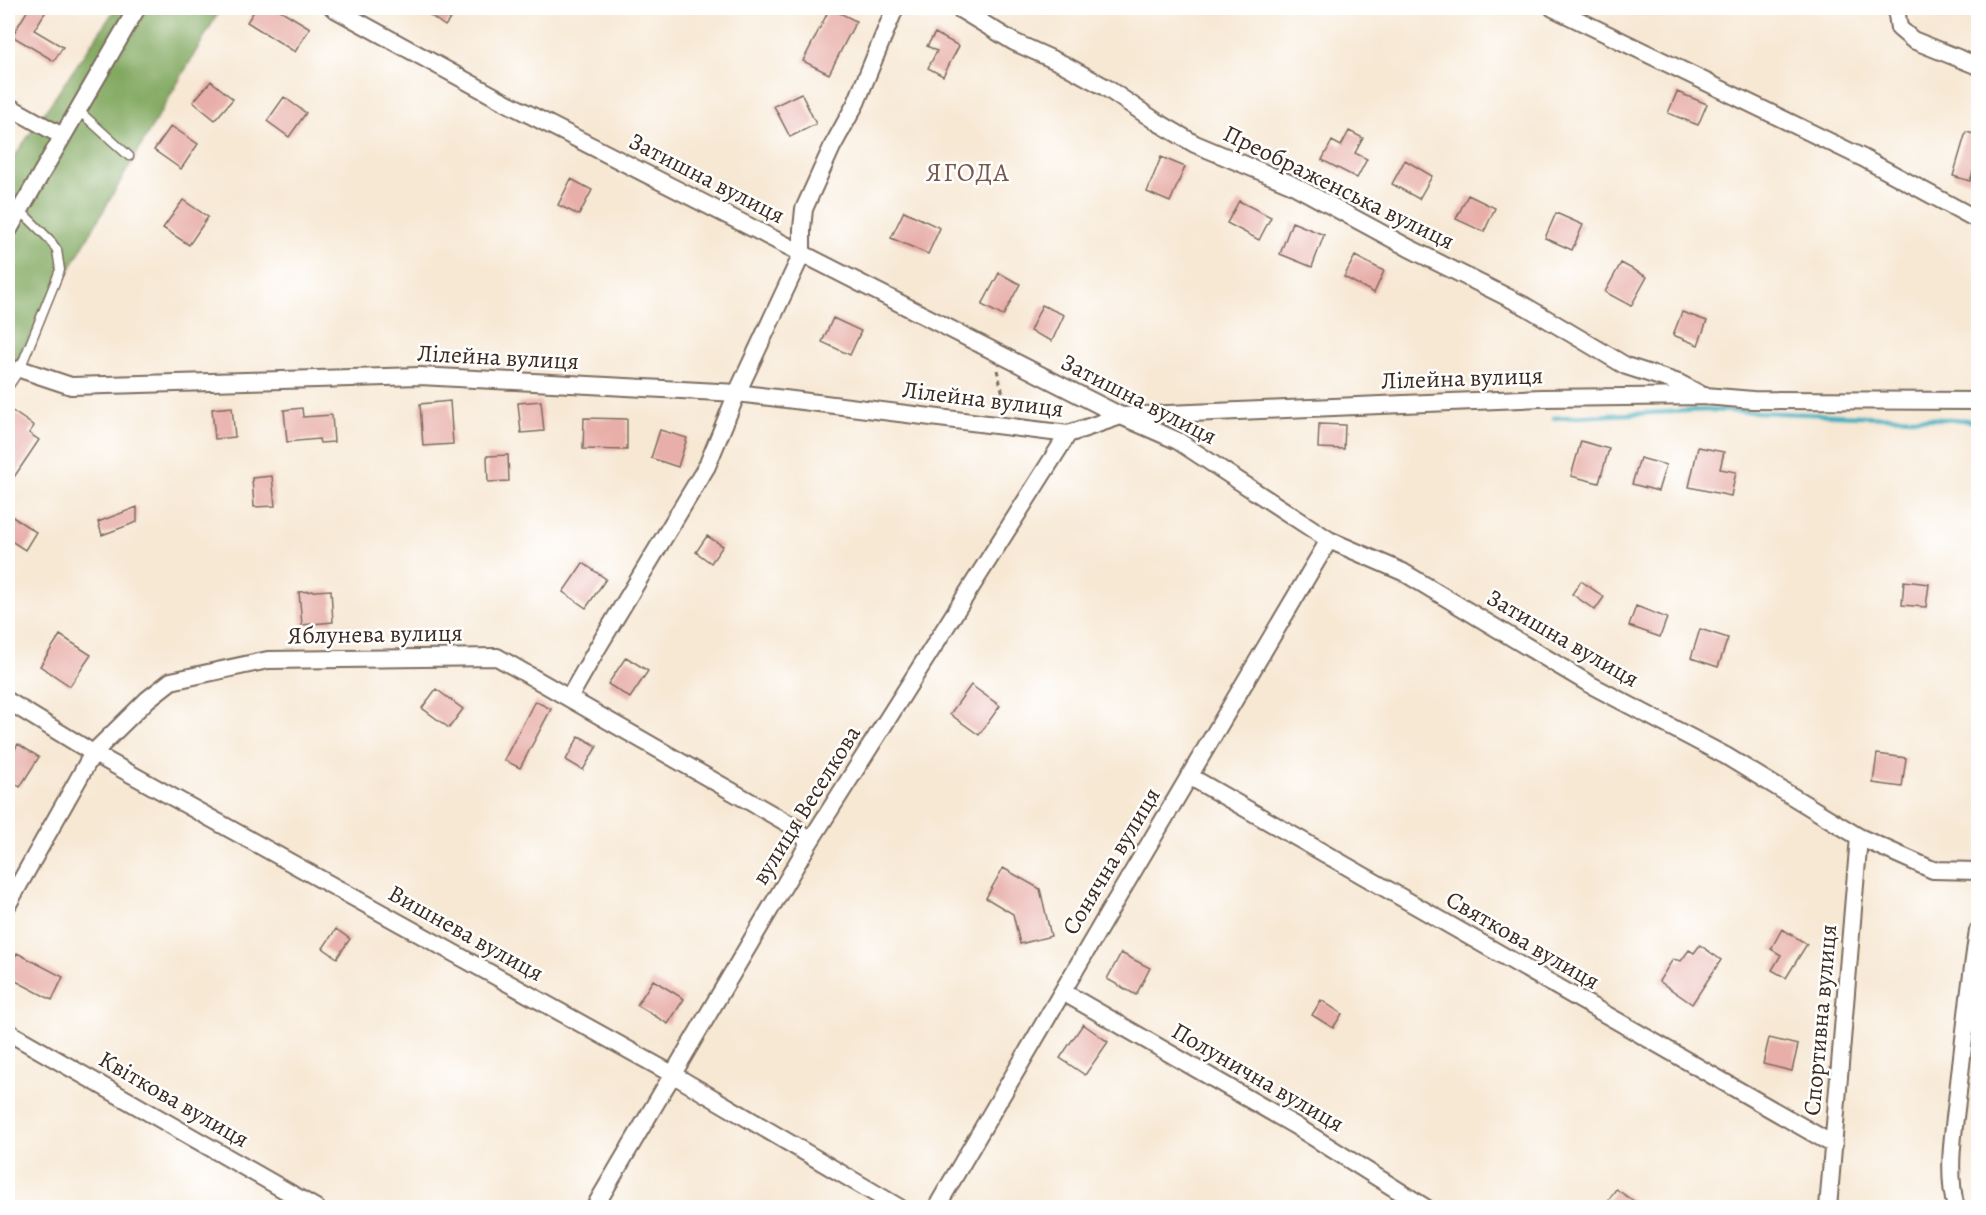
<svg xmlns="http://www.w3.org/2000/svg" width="1986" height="1215" viewBox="0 0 1986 1215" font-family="Alegreya,serif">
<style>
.forest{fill:#82a960;stroke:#5e6a3f;stroke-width:1.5}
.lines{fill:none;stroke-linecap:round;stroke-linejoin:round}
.stream{stroke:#40aebe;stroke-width:4.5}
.building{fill:#e8aea8}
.lane-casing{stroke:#7d6c5e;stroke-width:11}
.street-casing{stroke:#7d6c5e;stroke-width:20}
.path{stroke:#7d6c5e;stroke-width:3;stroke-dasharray:4.5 4.5;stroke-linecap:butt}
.lane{stroke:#fff;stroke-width:8}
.street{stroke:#fff;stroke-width:16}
.labels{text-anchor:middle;stroke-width:5;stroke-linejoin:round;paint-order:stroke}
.street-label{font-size:24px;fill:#3b2a1e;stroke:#fff}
.neighbourhood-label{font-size:26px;letter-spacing:1.5px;fill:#78584e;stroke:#fff}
</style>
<rect width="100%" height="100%" fill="#fff"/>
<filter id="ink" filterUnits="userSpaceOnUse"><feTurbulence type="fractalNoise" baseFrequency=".0167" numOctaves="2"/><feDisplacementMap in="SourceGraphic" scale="12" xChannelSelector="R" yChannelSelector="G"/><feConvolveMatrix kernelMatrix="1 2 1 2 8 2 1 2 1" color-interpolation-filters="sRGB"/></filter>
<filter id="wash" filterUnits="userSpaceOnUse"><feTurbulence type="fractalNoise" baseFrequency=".008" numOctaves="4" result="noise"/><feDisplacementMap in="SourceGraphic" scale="24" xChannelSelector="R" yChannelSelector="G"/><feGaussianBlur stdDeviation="1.35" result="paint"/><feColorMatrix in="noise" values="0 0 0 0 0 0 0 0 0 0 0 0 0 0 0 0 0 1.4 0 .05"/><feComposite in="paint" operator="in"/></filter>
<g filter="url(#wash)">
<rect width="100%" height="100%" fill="#f7e8d4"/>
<!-- forest -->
<path class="forest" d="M116,8h105l-213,367v-209z"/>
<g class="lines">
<!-- stream -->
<path class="stream" d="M1554,418l151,-8 262,10 11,4"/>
</g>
<g id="blocks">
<!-- building -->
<path class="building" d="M29,8h19l-14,22 29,17 -9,14 -42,-25z
M256,8h21l33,20 -15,24 -48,-30z
M420,8h38l-13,18z
M830,8l26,13 -27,53 -26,-13z
M935,33l24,13 -16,30 -15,-8 9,-17 -10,-5z
M211,81l22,18 -18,21 -22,-18z
M1677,92l30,12 -9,21 -30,-12z
M801,93l15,31 -26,13 -16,-31z
M284,97l22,16 -17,24 -22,-16z
M171,126l27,18 -17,25 -27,-19z
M1349,131l14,7 -8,15 12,6 -10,19 -35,-18 10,-19 9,5z
M1966,132l12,3v32l-3,-1 -5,15 -17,-5z
M1161,157l24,10 -15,35 -23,-10z
M1405,160l27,16 -13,23 -27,-15z
M571,179l21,11 -13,25 -21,-10z
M1468,195l27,13 -11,24 -28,-13z
M183,200l25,17 -19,28 -26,-17z
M1239,201l32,16 -12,23 -32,-17z
M904,211l36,17 -12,26 -37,-16z
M1556,213l27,12 -11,25 -27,-12z
M1292,222l32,13 -12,32 -32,-13z
M1355,256l29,15 -10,22 -30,-16z
M1621,263l26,14 -16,29 -26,-14z
M999,273l21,11 -17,32 -21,-11z
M1042,305l22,10 -12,26 -22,-10z
M1682,312l25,9 -9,24 -25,-10z
M833,318l28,13 -11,24 -28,-13z
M450,401l3,43 -30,2 -3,-42z
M541,401l3,30 -23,2 -3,-30z
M232,407l3,30 -20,2 -3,-30z
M8,408l26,18 -5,7 10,7 -31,46z
M302,408l1,9 29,-2 2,27 -14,1 -1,-4 -32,3 -3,-32z
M584,418l43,1v31l-44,-1z
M1319,424l26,1 -1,24 -26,-1z
M660,430l27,8 -9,29 -27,-9z
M1581,441l28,8 -10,34 -28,-7z
M1698,447l26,5 -4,17 16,3 -5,24 -42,-9z
M508,455l1,26 -21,1 -1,-26z
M1640,458l26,7 -8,26 -26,-7z
M272,476l3,30 -21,1 -2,-29z
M137,507v15l-35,13 -4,-13z
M8,514l28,18 -11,18 -17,-11z
M707,536l16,10 -12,17 -15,-11z
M583,563l23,16 -20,29 -23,-16z
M1581,581l23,16 -9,13 -23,-16z
M1904,581l25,3 -3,23 -24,-2z
M331,590l2,32 -31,3 -3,-33z
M1636,606l31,12 -7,19 -31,-11z
M1700,629l28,9 -10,29 -27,-9z
M60,635l31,20 -21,31 -30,-20z
M626,657l22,14 -18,27 -22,-14z
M971,685l29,21 -21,29 -29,-21z
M436,689l27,20 -14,19 -27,-20z
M535,701l16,8 -31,59 -16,-8z
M579,736l18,10 -14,24 -17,-10z
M18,744l21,13 -19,30 -12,-8v-18z
M1877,754l29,4 -4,29 -29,-4z
M1003,868l37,21 11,47 -31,8 -7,-30 -27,-16z
M336,929l14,10 -13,19 -14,-10z
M1782,929l25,15 -21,34 -14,-8 9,-15 -10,-6z
M1700,945l21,15 -29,44 -33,-23 14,-22 8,2 8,-11 5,3z
M17,953l46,24 -11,23 -44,-23v-6z
M1121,953l29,15 -14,27 -29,-16z
M653,980l31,19 -16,25 -31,-19z
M1321,1000l21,14 -9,14 -21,-13z
M1083,1024l25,18 -23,33 -25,-17z
M1769,1038l29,7 -6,26 -29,-7z
M1616,1189l28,19h-41z"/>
</g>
</g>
<g filter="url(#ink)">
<use href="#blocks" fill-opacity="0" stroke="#7d6c5e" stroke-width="1.5"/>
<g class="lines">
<defs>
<path id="lane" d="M78,110l51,46
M8,387l12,-18 40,-99 -3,-20 -8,-11 -29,-29"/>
<path id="street" d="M333,8l170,93 618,315 57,25 151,99 74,32 188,113 135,71 133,81 74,33 45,1
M958,8l56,34 49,22 42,23 49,33 41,24 96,40 118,64 116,58 101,60 53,17 21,11
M1553,8l310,150 115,62
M1896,8l3,20 14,12 65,26
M8,106l54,30
M8,231l129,-223
M20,369l51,17 349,-10 317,17 331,41 53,-18 421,-18 163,-2 48,4 225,1
M569,698l29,-51 109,-181 30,-73 65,-139v-25l2,-20 28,-62 24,-44 39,-95
M8,701l85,52 579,321 228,134
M1189,776l645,369
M8,904l85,-151 55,-54 23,-18 97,-21 229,-3 299,171 13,15
M1063,992l231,133 132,83
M8,1032l308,176
M594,1208l215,-365 259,-409
M936,1208l173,-296 220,-372
M1828,1208l31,-371
M1956,1208c-10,-38 -2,-78 2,-116 6,-54 12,-107 20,-161"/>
</defs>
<!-- lane casing -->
<use href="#lane" class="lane-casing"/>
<!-- street casing -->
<use href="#street" class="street-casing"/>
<!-- path -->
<path class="path" d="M997,370l8,32 8,8"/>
<!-- lane -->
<use href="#lane" class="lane"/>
<!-- street -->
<use href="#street" class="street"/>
</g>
</g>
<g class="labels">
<!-- street labels -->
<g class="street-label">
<text transform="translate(707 178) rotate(27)" y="8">Затишна вулиця</text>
<text transform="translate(1339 187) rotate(26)" y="8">Преображенська вулиця</text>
<text transform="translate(498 357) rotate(3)" y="8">Лілейна вулиця</text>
<text transform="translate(1462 378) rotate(-2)" y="8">Лілейна вулиця</text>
<text transform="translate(983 399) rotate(7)" y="8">Лілейна вулиця</text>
<text transform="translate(1139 399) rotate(27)" y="8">Затишна вулиця</text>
<text transform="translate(375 634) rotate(-1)" y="8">Яблунева вулиця</text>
<text transform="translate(1563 638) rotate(30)" y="8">Затишна вулиця</text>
<text transform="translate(806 805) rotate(-58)" y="8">вулиця Веселкова</text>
<text transform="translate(1111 861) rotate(-59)" y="8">Сонячна вулиця</text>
<text transform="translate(466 933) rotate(29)" y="8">Вишнева вулиця</text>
<text transform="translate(1523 940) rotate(30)" y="8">Святкова вулиця</text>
<text transform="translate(1820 1020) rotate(-85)" y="8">Спортивна вулиця</text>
<text transform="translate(1258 1077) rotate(30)" y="8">Полунична вулиця</text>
<text transform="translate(174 1099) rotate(30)" y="8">Квіткова вулиця</text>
</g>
<!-- neighbourhood labels -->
<g class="neighbourhood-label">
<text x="968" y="181">ЯГОДА</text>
</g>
</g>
<!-- margin -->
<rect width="1986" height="1215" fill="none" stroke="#fff" stroke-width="30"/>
</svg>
